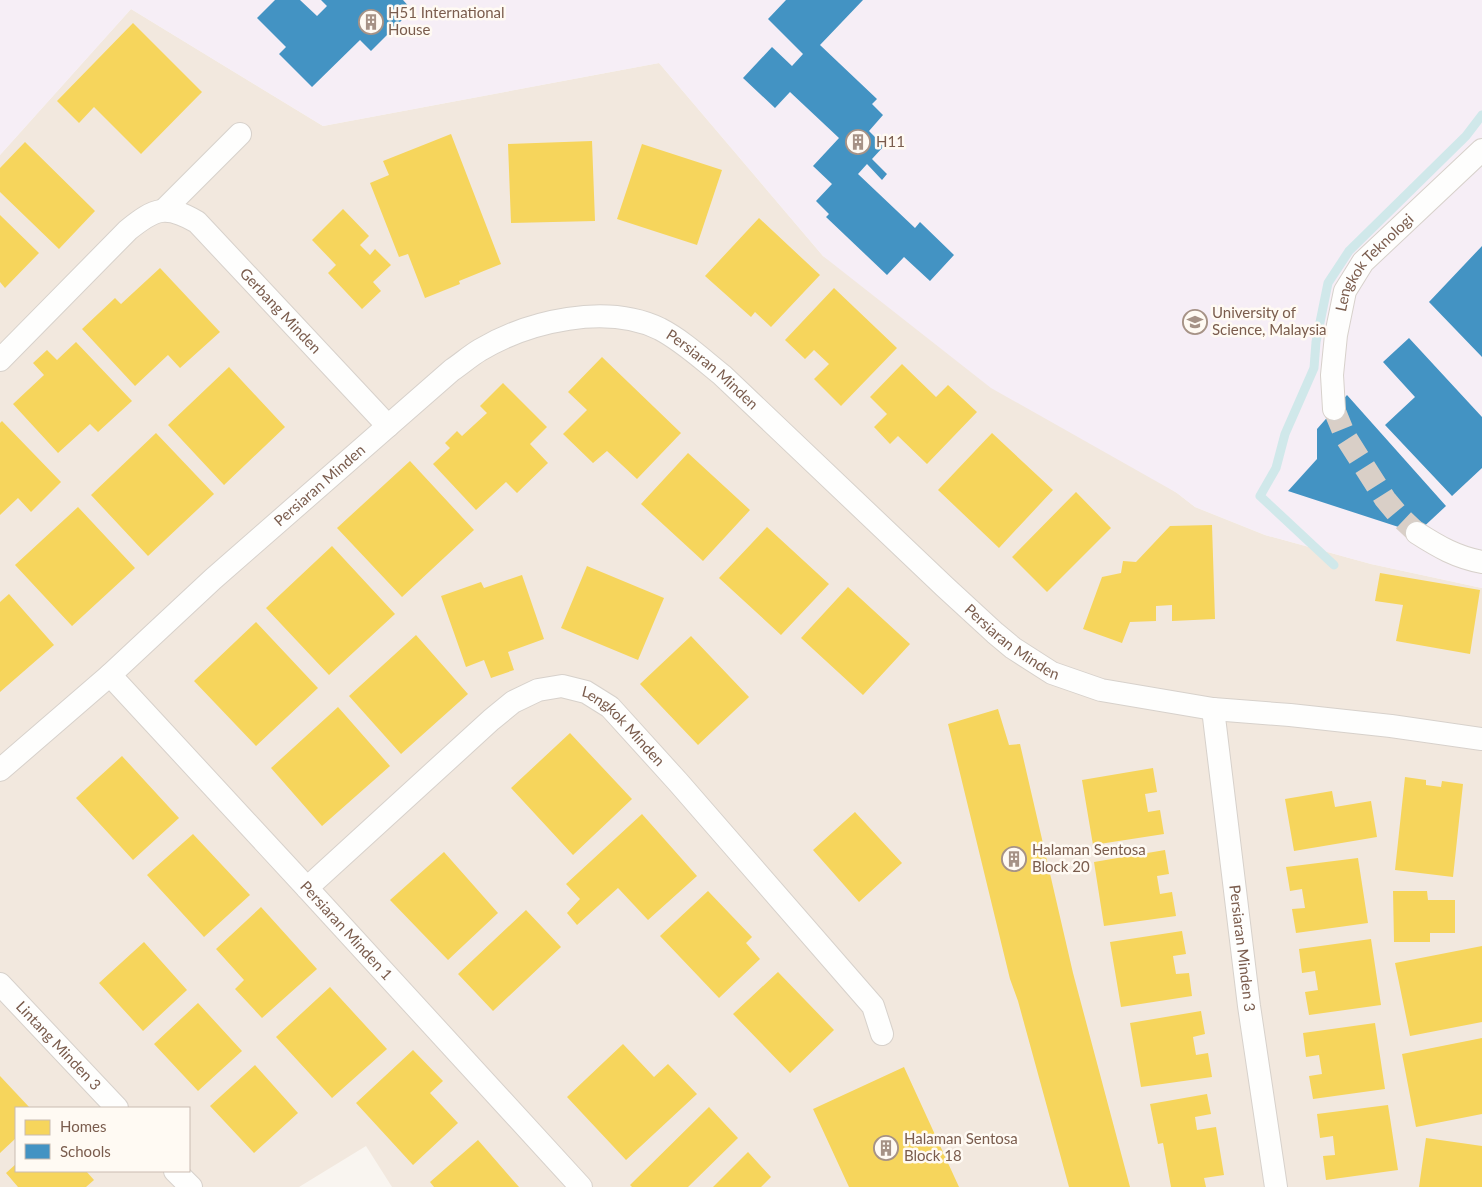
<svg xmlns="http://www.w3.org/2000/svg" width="1482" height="1187" viewBox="0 0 1482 1187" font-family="Lato,sans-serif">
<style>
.residential{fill:#f2e8de;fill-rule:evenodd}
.education{fill:#f6eef6}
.homes{fill:#f6d55c}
.schools{fill:#4393c3}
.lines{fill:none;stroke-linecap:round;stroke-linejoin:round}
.stream{stroke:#d0e8ea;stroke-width:9}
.street-tunnel{stroke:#d9cfc7;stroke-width:22;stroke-dasharray:22 11;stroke-linecap:butt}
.street-casing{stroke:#d7d1cb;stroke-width:24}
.street{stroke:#fefefd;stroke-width:22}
.labels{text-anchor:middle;stroke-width:5;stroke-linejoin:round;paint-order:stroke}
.poi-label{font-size:15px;fill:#7a5c4d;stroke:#fffaf3;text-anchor:start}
.street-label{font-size:15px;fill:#7a5c4d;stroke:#fffaf3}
</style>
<rect width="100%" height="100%" fill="#f9f5f0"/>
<!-- residential -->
<path class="residential" d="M131,9l192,117 336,-63 164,193 354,237 18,14 70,28 106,29 111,24v599h-1090l-26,-41 -67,41h-299v-1032zM16,1108h173v63h-173z"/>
<!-- education -->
<path class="education" d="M0,0h1482v588l-111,-24 -106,-29 -70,-28 -18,-14 -186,-105 -168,-132 -164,-193 -336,63 -192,-117 -131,146z"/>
<!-- homes -->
<path class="homes" d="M133,23l69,69 -61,62 -47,-47 -15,16 -22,-22z
M451,134l50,130 -42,17 1,3 -35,14 -17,-44 -9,3 -29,-74 19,-8 -6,-14z
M592,141l3,80 -84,2 -3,-79z
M25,142l70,69 -36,38 -59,-57v-24z
M642,144l80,26 -25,75 -80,-26z
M343,209l26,27 -9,9 10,10 5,-6 16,16 -18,17 8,9 -19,18 -34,-36 8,-8 -24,-25z
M0,215l39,38 -34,35 -5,-6z
M759,218l61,57 -49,52 -16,-15 -4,5 -46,-41z
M160,268l60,64 -40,36 -12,-13 -33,31 -53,-57 33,-31 6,6z
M834,288l63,60 -56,58 -27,-27 15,-15 -15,-14 -9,9 -20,-19z
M76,342l56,59 -34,31 -8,-8 -32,29 -45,-49 31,-29 -11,-12 14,-13 10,10z
M602,357l79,76 -44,46 -30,-28 -14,12 -30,-29 24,-24 -19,-18z
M902,364l34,33 12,-12 29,27 -50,52 -29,-28 -8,8 -16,-17 13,-13 -17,-17z
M229,367l56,60 -61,58 -56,-60z
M503,383l44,44 -17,17 18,19 -31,30 -11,-11 -30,28 -43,-46 17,-16 -5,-5 12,-12 5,5 25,-23 -7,-7z
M2,421l59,61 -30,30 -13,-14 -18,17v-92z
M156,433l58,61 -66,62 -57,-61z
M992,433l61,57 -54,58 -61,-58z
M688,453l62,57 -47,51 -62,-57z
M410,461l64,69 -72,67 -65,-69z
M1076,492l35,36 -64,64 -35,-35z
M78,507l57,61 -63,58 -57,-61z
M1212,525l3,94 -43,2v-16l-16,1v15l-26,1 -8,21 -39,-14 19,-52 19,-4 2,-12 13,1 34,-36z
M767,527l62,57 -48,51 -62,-57z
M332,546l63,68 -66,61 -63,-67z
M587,566l77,32 -26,62 -77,-32z
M1380,573l100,17 -10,64 -74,-13 7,-36 -28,-4z
M522,575l22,64 -36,13 6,18 -23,8 -7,-18 -18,7 -25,-71 40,-14 3,6z
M848,587l62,57 -47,51 -62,-57z
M9,594l45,51 -54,47v-90z
M256,622l62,66 -62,58 -62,-65z
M416,635l52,59 -67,60 -52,-58z
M691,636l58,61 -51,48 -58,-61z
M338,707l52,59 -68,60 -51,-58z
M998,709l11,36 11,-1 53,229 57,214h-61l-51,-186 -8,-22 -62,-255z
M570,733l62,66 -59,56 -62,-67z
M122,756l57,62 -46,42 -57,-62z
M1153,768l4,24 -12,2 3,18 12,-2 4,24 -71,11 -11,-65z
M1405,777l21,3v5l15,2 1,-6 21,3 -10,93 -58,-7z
M1332,791l3,16 36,-6 6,36 -83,14 -9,-52z
M855,812l47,51 -43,39 -46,-52z
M642,814l55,62 -49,44 -30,-32 -41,37 -10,-12 13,-14 -14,-15z
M193,834l57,61 -46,42 -57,-62z
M1165,850l4,24 -12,2 3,18 12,-2 4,24 -72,10 -10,-64z
M444,852l54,61 -50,47 -58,-60z
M1358,858l10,65 -72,10 -4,-24 13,-1 -3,-19 -12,2 -4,-24z
M708,891l44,46 -6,6 14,16 -41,39 -59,-62z
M1393,891h34l1,9h27v33h-25v9h-36z
M261,907l56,62 -55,49 -27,-29 9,-9 -28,-31z
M526,910l35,37 -68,64 -35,-37z
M1182,931l4,23 -13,2 3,18 13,-1 3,23 -71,11 -11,-65z
M1371,939l10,66 -72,10 -4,-23 13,-2 -3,-19 -13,2 -3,-24z
M144,942l43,48 -44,41 -44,-48z
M1482,946v76l-72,14 -15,-73z
M778,972l56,58 -44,43 -57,-59z
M330,987l57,62 -55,49 -56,-61z
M198,1003l44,48 -44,40 -44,-47z
M1201,1011l4,23 -12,3 3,18 12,-2 4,24 -71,10 -11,-64z
M1375,1023l10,66 -72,10 -4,-23 13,-2 -3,-19 -13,2 -3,-24z
M1482,1038v76l-66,13 -14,-73z
M623,1044l31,33 14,-13 29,30 -71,66 -59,-63z
M413,1050l30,31 -13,12 28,30 -45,42 -57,-62z
M255,1065l43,48 -44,40 -44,-47z
M904,1067l55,120h-110l-36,-78z
M0,1076l30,32h-14v30l-16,15z
M1207,1094l4,20 -16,3 2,13 19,-3 8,48 -20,3 2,9h-35l-8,-44 -5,1 -8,-40z
M1388,1105l10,65 -72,10 -3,-24 12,-1 -2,-19 -13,2 -3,-24z
M709,1107l29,31 -50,49h-56l-2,-2z
M1426,1138l56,8v41h-63z
M478,1140l41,47h-85l-4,-5z
M748,1152l23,25 -10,10h-48z
M16,1164v7h70l8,9 -8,7h-68l-12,-14z"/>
<!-- schools -->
<path class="schools" d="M275,0h25l17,16 10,-10 -6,-6h82l9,10 -41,41 -11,-11 -48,47 -33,-33 7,-7 -29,-29z
M786,0h77l-43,45 57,54 -5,5 11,11 -14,16 15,15 -12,13 15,15 -5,6 -15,-16 -9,10 57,54 5,-6 34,33 -24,26 -26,-24 -17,18 -61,-58 3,-3 -13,-13 16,-17 -19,-18 26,-28 -49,-46 -15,16 -32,-30 29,-31 20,19 11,-12 -35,-35z
M1482,246v111l-53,-55z
M1409,338l73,79v51l-30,28 -67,-71 30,-28 -32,-35z
M1347,395l99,111 -29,27 -129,-42 29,-32v-30z"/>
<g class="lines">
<!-- stream -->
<path class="stream" d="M1334,565l-74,-69 16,-28 9,-34 29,-66 2,-26 12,-59 21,-32 117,-115 16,-21"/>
<!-- street-tunnel -->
<path class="street-tunnel" d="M1334,409l11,27 40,63 15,18 17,16"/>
<defs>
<g id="street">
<path d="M164,210l76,-76"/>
<path id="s1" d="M0,360l128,-130c27,-22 38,-26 69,-8l191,204"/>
<path id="s2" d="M1334,409l-2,-34 4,-40 9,-44 18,-29 119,-112"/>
<path d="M1417,533c22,14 39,24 65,29"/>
<path id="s3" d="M110,675l197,213 274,299"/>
<path id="s4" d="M1213,709l36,297 27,181"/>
<path id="s5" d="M0,770l110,-95 103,-96 239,-209c9,-6 18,-14 28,-20 49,-29 126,-47 180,-21 23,12 42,30 62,46l223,212 50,46 18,15 39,25 49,17 112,19 77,6 101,11 91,13"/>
<path id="s6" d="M307,888l184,-168 22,-18 25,-12 24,-4 24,6 24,15 68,75 195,224 9,28"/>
<path id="s7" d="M0,984l117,124"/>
<path d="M175,1171l16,16"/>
</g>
</defs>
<!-- street casing -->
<use href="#street" class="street-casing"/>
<!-- street -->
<use href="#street" class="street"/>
</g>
<!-- icons -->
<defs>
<symbol id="building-ring" viewBox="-11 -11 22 22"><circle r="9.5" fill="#fffaf3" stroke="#a69286" stroke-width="1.5"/><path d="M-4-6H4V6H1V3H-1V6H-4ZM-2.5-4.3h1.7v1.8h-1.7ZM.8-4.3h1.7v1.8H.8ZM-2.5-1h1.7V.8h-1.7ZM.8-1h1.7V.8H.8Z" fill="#a69286"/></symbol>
<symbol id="university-ring" viewBox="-11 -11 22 22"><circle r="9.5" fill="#fffaf3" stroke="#a69286" stroke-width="1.5"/><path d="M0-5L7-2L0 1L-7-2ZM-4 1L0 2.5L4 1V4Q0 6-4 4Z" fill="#a69286"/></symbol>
</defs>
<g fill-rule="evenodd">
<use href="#building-ring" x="357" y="8" width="28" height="28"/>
<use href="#building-ring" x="844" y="128" width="28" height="28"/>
<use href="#university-ring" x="1181" y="308" width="28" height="28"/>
<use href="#building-ring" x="1000" y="845" width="28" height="28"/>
<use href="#building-ring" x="872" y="1134" width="28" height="28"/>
</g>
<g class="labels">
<!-- poi labels -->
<g class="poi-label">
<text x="388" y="18">H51 International<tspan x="388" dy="17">House</tspan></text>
<text x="876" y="147">H11</text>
<text x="1212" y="318">University of<tspan x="1212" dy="17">Science, Malaysia</tspan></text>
<text x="1032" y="855">Halaman Sentosa<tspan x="1032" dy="17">Block 20</tspan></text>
<text x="904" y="1144">Halaman Sentosa<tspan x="904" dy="17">Block 18</tspan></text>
</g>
<!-- street labels -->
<g class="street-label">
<text dy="5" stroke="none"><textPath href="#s2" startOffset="159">Lengkok Teknologi</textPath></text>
<text dy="5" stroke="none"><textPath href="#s1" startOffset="381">Gerbang Minden</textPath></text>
<text dy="5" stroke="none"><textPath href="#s5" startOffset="892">Persiaran Minden</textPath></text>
<text dy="5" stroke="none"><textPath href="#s5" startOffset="428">Persiaran Minden</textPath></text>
<text dy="5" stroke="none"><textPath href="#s5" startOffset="1298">Persiaran Minden</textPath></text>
<text dy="5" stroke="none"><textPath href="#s6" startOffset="405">Lengkok Minden</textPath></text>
<text dy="5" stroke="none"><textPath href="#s3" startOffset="348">Persiaran Minden 1</textPath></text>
<text dy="5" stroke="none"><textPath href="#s4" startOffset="241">Persiaran Minden 3</textPath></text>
<text dy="5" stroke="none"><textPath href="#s7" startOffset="85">Lintang Minden 3</textPath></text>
</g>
</g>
<!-- legend -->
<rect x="15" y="1107" width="175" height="65" fill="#fffaf3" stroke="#cabbb1"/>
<rect x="25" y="1120" width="25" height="15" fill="#f6d55c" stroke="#cabbb1"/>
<text x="60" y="1132" font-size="15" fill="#7a5c4d">Homes</text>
<rect x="25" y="1144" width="25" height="15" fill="#4393c3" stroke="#cabbb1"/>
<text x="60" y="1157" font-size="15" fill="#7a5c4d">Schools</text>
</svg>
